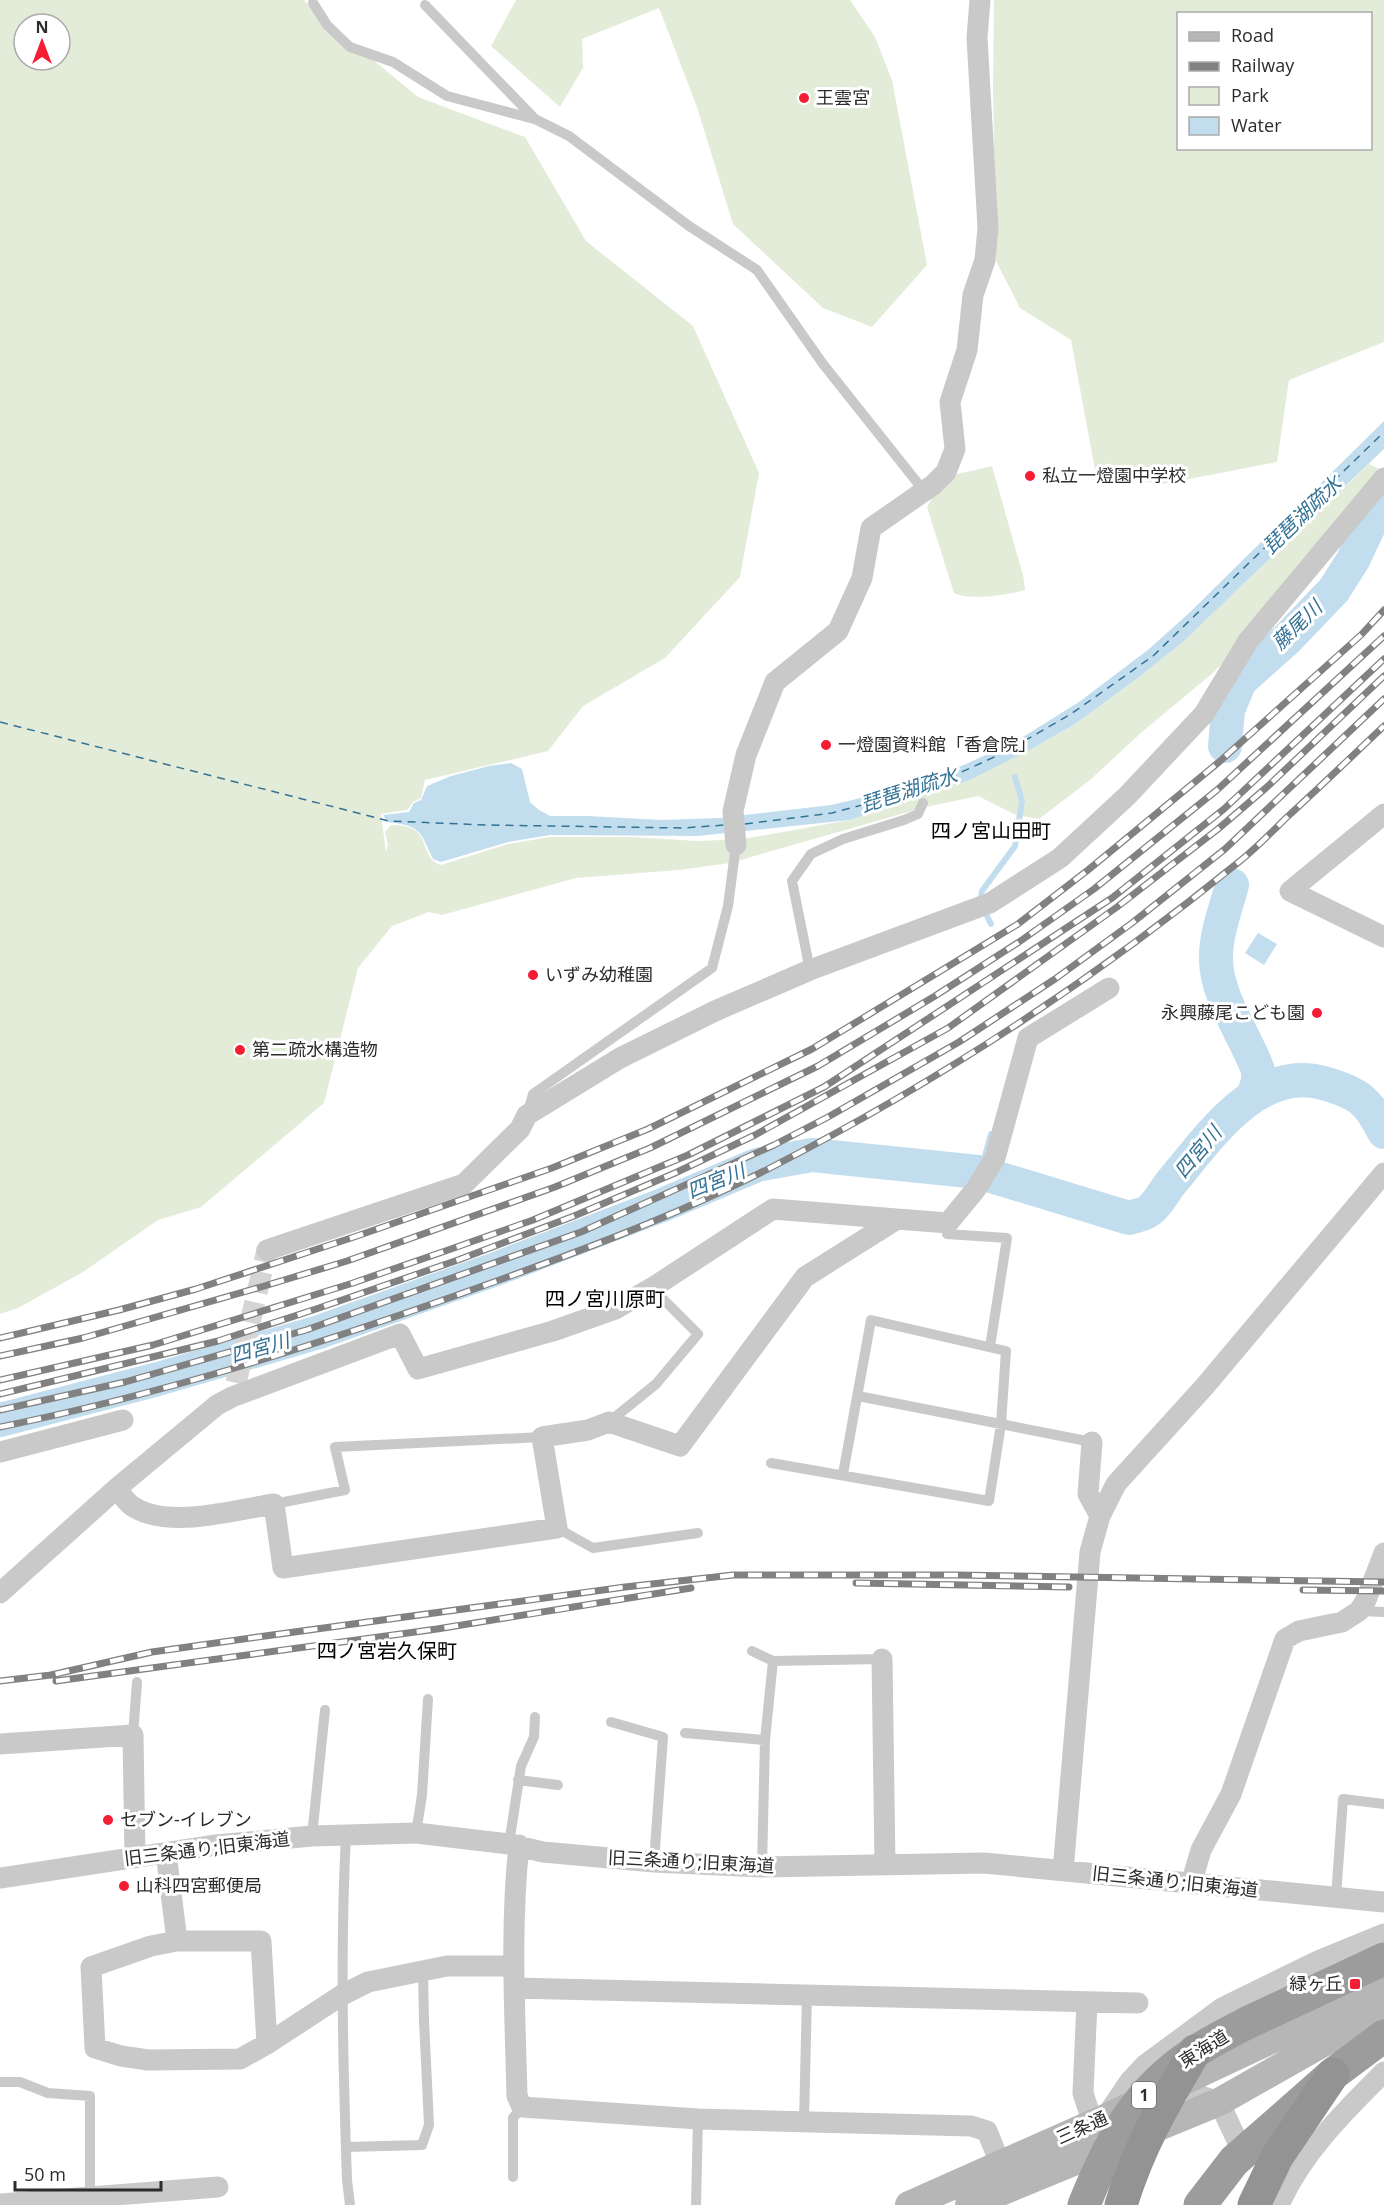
<svg xmlns="http://www.w3.org/2000/svg" width="1384" height="2205" viewBox="0 0 1384 2205" font-family="'Open Sans','Noto Sans JP',sans-serif">
<style>
.green{fill:#e3ecd8;fill-rule:evenodd}
.water{fill:#c2deee}
.lines{fill:none;stroke-linecap:round;stroke-linejoin:round}
.stream{stroke:#c2deee;stroke-width:6}
.river{stroke:#c2deee;stroke-width:34}
.ferry{stroke:#347295;stroke-width:1.5;stroke-dasharray:8 6;stroke-linecap:butt}
.minor-tunnel{stroke:#d5d5d5;stroke-width:21;stroke-dasharray:21 10;stroke-linecap:butt}
.service{stroke:#c9c9c9;stroke-width:10}
.minor{stroke:#c9c9c9;stroke-width:21}
.secondary{stroke:#b6b6b6;stroke-width:28}
.trunk{stroke:#9c9c9c;stroke-width:33}
.motorway{stroke:#939393;stroke-width:33}
.rail-casing{stroke:#818181;stroke-width:7}
.rail{stroke:#fff;stroke-width:4.5;stroke-dasharray:14;stroke-linecap:butt}
.trunk-bridge{stroke:#9c9c9c;stroke-width:33}
.motorway-bridge{stroke:#939393;stroke-width:33}
.poi-dot{fill:#f51d34;stroke:#fff;stroke-width:2}
.labels{text-anchor:middle;stroke-width:6;stroke-linejoin:round;paint-order:stroke}
.shield{fill:#fff;stroke:#6b6b6b;stroke-width:1.5}
.shield-label{font-size:16px;font-weight:bold;fill:#2c2c2c}
.poi-label{font-size:18px;fill:#2c2c2c;stroke:#fff;text-anchor:start}
.street-label{font-size:18px;fill:#2c2c2c;stroke:#fff}
.water-label{font-size:20px;font-style:italic;fill:#347295;stroke:#fff}
.neighbourhood-label{font-size:20px;fill:#000;stroke:#fff}
</style>
<rect width="100%" height="100%" fill="#fff"/>
<!-- green -->
<path class="green" d="M0,0h304l9,10 105,87 107,40 61,104 107,85 66,147 -19,104 -75,81 -82,48 -35,45 -123,29 -4,18 -8,4 -6,8 -26,4 5,38 2,-7 -3,-13 6,-7c9,0 22,1 28,9 8,10 7,27 22,31l67,-21 42,-7h82l66,4 45,-2 107,-19 120,-40 58,-29 47,-27 63,-46 45,-36 186,-178 15,7 -90,117 -80,84 -72,60 -52,48 -51,39 -23,-4 -38,-19 -52,11 -196,56 -51,7 -103,8 -134,37 -13,-3 -37,14 -34,42 -34,135 -123,104 -43,13 -75,52 -65,36 -18,6zM24,24h36v36h-36z
M516,0h334l25,37 17,43 35,185 -55,62 -49,-19 -90,-84 -36,-117 -38,-99 -77,31 1,29 -23,39 -69,-61z
M994,0h390v342l-95,38 -12,82 -114,22 -67,-9 -25,-135 -51,-32 -24,-47 -3,-172zM1178,14h192v134h-192z
M992,466l31,109 2,15c-17,5 -55,11 -71,3l-27,-86 7,-12 19,-20z"/>
<!-- water -->
<path class="water" d="M1384,421v28l-201,193 -45,36 -63,46 -47,27 -58,29 -120,40 -152,16 -148,-1 -42,7 -67,20 -8,-3c-13,-28 -12,-33 -46,-37l-4,-7 26,-3 5,-9 7,-3 6,-14 24,-10 38,-10 22,-3 11,6 8,33 9,8 11,6h37l75,4 57,-2 112,-13 76,-18 59,-23 52,-24 61,-38 70,-53 39,-35z
M1258,933l19,11 -13,21 -19,-12z"/>
<g class="lines">
<!-- stream -->
<path class="stream" d="M980,902l2,-11 33,-45 7,-45 -7,-24
M985,912l6,12
M985,1156l6,-22"/>
<!-- river -->
<path class="river" d="M1225,746l3,-36 12,-29 47,-42 47,-49 19,-30 18,-38 13,-15
M1232,885c-6,23 -16,48 -16,72 -1,38 29,78 42,113v11l-4,13
M0,1420l158,-41 161,-47 174,-62 167,-64 97,-41 55,-10 166,17 151,46c5,-2 13,-3 18,-6 9,-5 17,-20 23,-28 38,-45 88,-122 157,-100 33,10 41,17 57,48"/>
<!-- ferry -->
<path class="ferry" d="M0,722l389,99 97,4 197,3 42,-3
M745,824l87,-11 56,-15 54,-17 61,-28 68,-39 82,-58 231,-224"/>
<!-- minor-tunnel -->
<path class="minor-tunnel" d="M236,1383l31,-133"/>
<!-- service -->
<path class="service" d="M313,3l14,22 23,22 43,15 54,34 87,23
M425,5l110,114 34,17 120,90 68,44 66,94 101,127
M810,970l-18,-89 19,-27 32,-15 61,-19 14,-6 5,-11
M528,1112l5,-18 179,-126 16,-62 8,-61
M948,1223l-1,11 60,4 -17,109
M858,1396l234,46
M609,1422l47,-38 42,-50 -46,-46
M771,1463l218,38 12,-77 5,-73 -135,-31 -28,154
M274,1504l71,-14 -10,-43 207,-10
M557,1528l36,20 105,-15
M1359,1611l25,1
M752,1651l21,10 109,-2
M611,1722l52,15 -9,125
M685,1733l80,7
M133,1735l4,-53
M518,1780l40,5
M416,1833l6,-38 6,-96
M346,1835c-6,115 -3,230 1,345l3,25
M312,1836l13,-126
M509,1844l12,-78 13,-29 1,-20
M762,1867l3,-127 8,-79
M1336,1897l7,-98 41,5
M0,2082h20l28,11 42,3v101
M804,2122l3,-127
M346,2147l76,-2 7,-20 -5,-105 -1,-48
M513,2177v-59l9,-11
M696,2205l2,-86"/>
<!-- minor -->
<path class="minor" d="M1384,814l-94,77 94,46
M736,845l-3,-34 13,-56 29,-73 63,-51 24,-53 9,-50 62,-43 13,-13 9,-23 -5,-47 17,-52 6,-55 12,-35 3,-32 -11,-190 3,-38
M267,1250l197,-66 56,-55 7,-14 93,-57 95,-47 95,-41 180,-67 70,-45 67,-62 77,-82 44,-73 136,-163
M1092,1442l-4,52 12,22
M0,1452l123,-32
M117,1488c4,6 9,14 15,18 36,24 102,4 142,-2l9,64 274,-40 -15,-91 46,-7 21,-8 71,24 125,-169 92,-58 51,4 28,-34 19,-31 33,-120 81,-50
M0,1593l117,-105 100,-83 15,-8 168,-63 18,35 135,-38 62,-22 37,-21 121,-79 124,10
M882,1659l3,206
M0,1744l133,-9 2,123
M519,1845c-9,83 -4,168 -2,251l5,11 176,12 273,7 16,5 13,32 3,1
M166,1853l11,88 -26,5 -60,21 4,81 26,8 27,4 92,-1 27,-15 75,-49 26,-13 79,-16h67
M1063,1871l27,-319 10,-36 16,-32 89,-98 179,-213
M0,1878l216,-33 96,-9 104,-3 93,11 34,8 111,10 108,5 222,-4 400,39
M1191,1884l10,-34 30,-56 54,-155 14,-8 43,-9 17,-11 7,-11 18,-47
M177,1941h84l6,103
M514,1988l624,15
M1087,2002l-4,91 10,31
M1182,2082l16,13 21,7 24,51
M1105,2118l25,-37 15,-16 77,-57 96,-47 66,-27
M0,2204l218,-17
M1279,2205c23,-52 65,-93 105,-133"/>
<!-- secondary -->
<path class="secondary" d="M909,2205l196,-87 279,-131
M969,2205l250,-103 111,-63 54,-28"/>
<!-- trunk -->
<path class="trunk" d="M1247,2023l137,-64
M1200,2205l34,-44 99,-87 51,-38"/>
<!-- motorway -->
<path class="motorway" d="M1254,2205l23,-48 56,-83"/>
<defs>
<path id="rail" d="M0,1338l119,-28 77,-21 161,-53 195,-68 96,-39 164,-80 206,-125 70,-54 131,-108 142,-127 23,-25
M0,1356l83,-18 178,-51 86,-26 208,-74 95,-39 168,-82 117,-70 84,-54 75,-53 123,-99 167,-154
M0,1380l153,-35 200,-62 98,-34 82,-29 155,-65 136,-68 288,-189 112,-89 160,-150
M0,1394l218,-53 98,-32 142,-49 116,-44 101,-43 80,-38 193,-107 169,-121 101,-78 49,-42 117,-111
M0,1410l125,-28 181,-52 275,-98 193,-87 54,-28 131,-75 96,-63 77,-56 93,-74 159,-150
M0,1427c158,-32 311,-80 463,-134 104,-37 209,-75 307,-125 166,-85 325,-189 470,-307 16,-13 31,-28 46,-43 33,-30 65,-61 98,-92
M856,1583l213,4
M1303,1590l81,1
M0,1681l51,-6 101,-23 113,-16 360,-49 108,-12h223l428,7
M56,1681l381,-52 254,-41"/>
</defs>
<!-- rail casing -->
<use href="#rail" class="rail-casing"/>
<!-- rail -->
<use href="#rail" class="rail"/>
<!-- trunk-bridge -->
<path class="trunk-bridge" d="M1084,2205c26,-64 51,-114 111,-153 16,-11 35,-20 52,-29"/>
<!-- motorway-bridge -->
<path class="motorway-bridge" d="M1121,2205c18,-59 43,-101 74,-154"/>
</g>
<!-- markers -->
<g class="poi-dot">
<circle cx="804" cy="98" r="6"/>
<circle cx="1030" cy="476" r="6"/>
<circle cx="826" cy="745" r="6"/>
<circle cx="533" cy="975" r="6"/>
<circle cx="1317" cy="1013" r="6"/>
<circle cx="240" cy="1050" r="6"/>
<circle cx="108" cy="1820" r="6"/>
<circle cx="124" cy="1886" r="6"/>
<rect x="1349" y="1978" width="12" height="12" rx="3"/>
</g>
<g class="labels">
<!-- shield labels -->
<rect class="shield" x="1132" y="2082" width="24" height="26" rx="4.5"/>
<g class="shield-label">
<text x="1144" y="2101">1</text>
</g>
<!-- poi labels -->
<g class="poi-label">
<text x="816" y="104">王雲宮</text>
<text x="1042" y="482">私立一燈園中学校</text>
<text x="838" y="751">一燈園資料館「香倉院」</text>
<text x="545" y="981">いずみ幼稚園</text>
<text x="1305" y="1019" text-anchor="end">永興藤尾こども園</text>
<text x="252" y="1056">第二疏水構造物</text>
<text x="120" y="1826">セブン-イレブン</text>
<text x="136" y="1892">山科四宮郵便局</text>
<text x="1343" y="1990" text-anchor="end">緑ヶ丘</text>
</g>
<!-- street labels -->
<g class="street-label">
<text transform="translate(207 1849) rotate(-7)" y="6">旧三条通り;旧東海道</text>
<text transform="translate(691 1862) rotate(3)" y="6">旧三条通り;旧東海道</text>
<text transform="translate(1175 1882) rotate(6)" y="6">旧三条通り;旧東海道</text>
<text transform="translate(1204 2049) rotate(-32)" y="6">東海道</text>
<text transform="translate(1082 2128) rotate(-24)" y="6">三条通</text>
</g>
<!-- water labels -->
<g class="water-label">
<text transform="translate(1302 515) rotate(-44)" y="7">琵琶湖疏水</text>
<text transform="translate(1297 625) rotate(-44)" y="7">藤尾川</text>
<text transform="translate(909 790) rotate(-18)" y="7">琵琶湖疏水</text>
<text transform="translate(1198 1152) rotate(-50)" y="7">四宮川</text>
<text transform="translate(716 1181) rotate(-22)" y="7">四宮川</text>
<text transform="translate(260 1348) rotate(-16)" y="7">四宮川</text>
</g>
<!-- neighbourhood labels -->
<g class="neighbourhood-label">
<text x="991" y="838">四ノ宮山田町</text>
<text x="605" y="1306">四ノ宮川原町</text>
<text x="387" y="1658">四ノ宮岩久保町</text>
</g>
</g>
<!-- legend -->
<rect x="1177" y="12" width="195" height="138" fill="#ffffff" stroke="#ababab" stroke-width="1.5"/>
<rect x="1189" y="32" width="30" height="9" fill="#b6b6b6" stroke="#ababab" stroke-width="1.5"/>
<text x="1231" y="42" font-size="18" fill="#2c2c2c">Road</text>
<rect x="1189" y="62" width="30" height="9" fill="#818181" stroke="#ababab" stroke-width="1.5"/>
<text x="1231" y="72" font-size="18" fill="#2c2c2c">Railway</text>
<rect x="1189" y="87" width="30" height="18" fill="#e3ecd8" stroke="#ababab" stroke-width="1.5"/>
<text x="1231" y="102" font-size="18" fill="#2c2c2c">Park</text>
<rect x="1189" y="117" width="30" height="18" fill="#c2deee" stroke="#ababab" stroke-width="1.5"/>
<text x="1231" y="132" font-size="18" fill="#2c2c2c">Water</text>
<!-- north arrow -->
<g transform="translate(42 42)"><circle r="28" fill="#ffffff" stroke="#ababab" stroke-width="1.5"/>
<path d="M0-4.5L10 22L0 15L-10 22Z" fill="#f51d34"/>
<text y="-9" font-size="16" font-weight="bold" text-anchor="middle" fill="#2c2c2c">N</text>
</g>
<!-- scale -->
<path d="M15 2181v9h146v-9" fill="none" stroke="#2c2c2c" stroke-width="3"/>
<text x="24" y="2181" font-size="18" fill="#2c2c2c" stroke="#ffffff" stroke-width="4.5" paint-order="stroke">50 m</text>
</svg>
